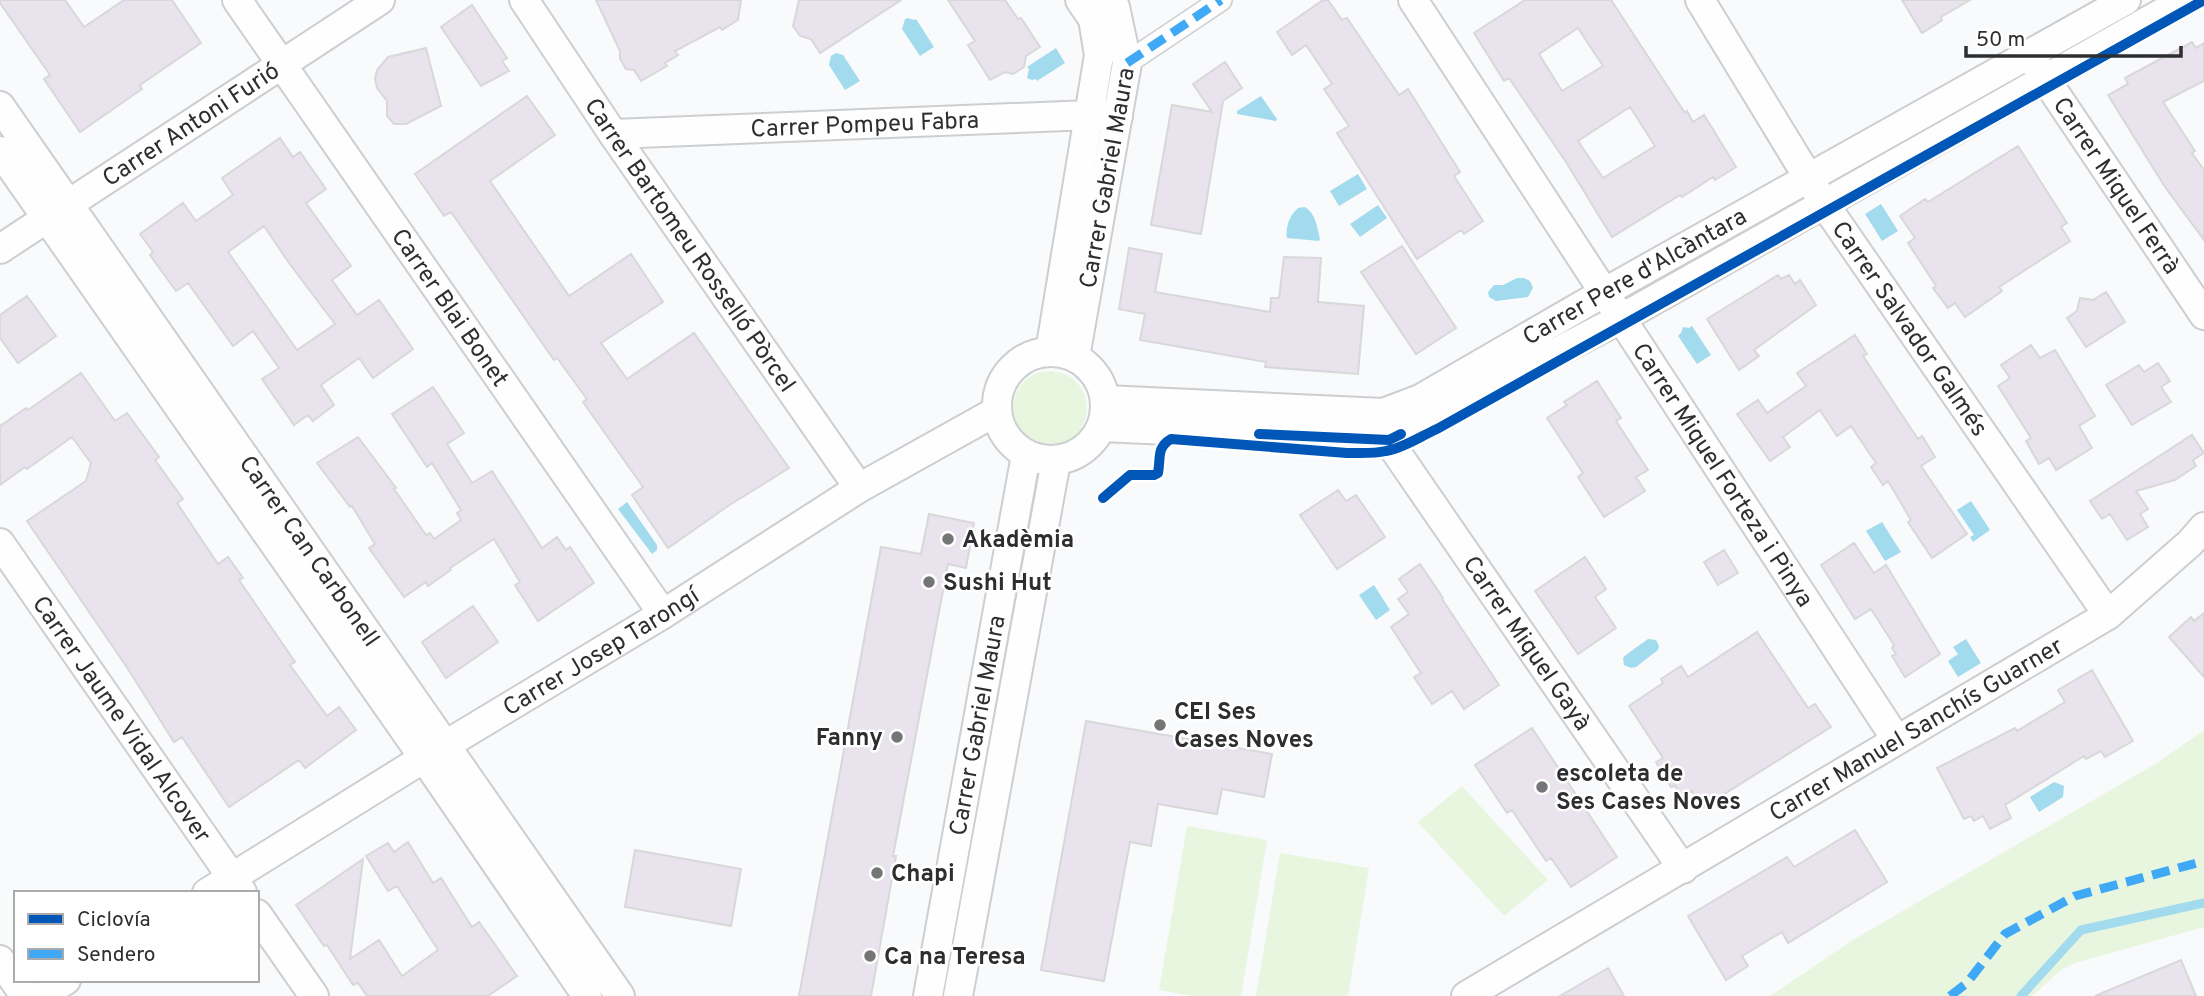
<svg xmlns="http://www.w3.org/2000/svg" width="2204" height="996" viewBox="0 0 2204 996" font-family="Overpass,sans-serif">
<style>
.green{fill:#e8f6e0}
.water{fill:#a3dbee}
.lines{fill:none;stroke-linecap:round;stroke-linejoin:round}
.stream{stroke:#a3dbee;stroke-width:9}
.building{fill:#e8e3ec;stroke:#d8d8da;stroke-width:2;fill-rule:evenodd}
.pedestrian-casing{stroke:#cdced0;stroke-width:24}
.minor-casing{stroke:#cdced0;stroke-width:32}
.pedestrian{stroke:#fefeff;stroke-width:21}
.minor{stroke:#fefeff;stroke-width:28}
.quiet{stroke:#3fa9f5;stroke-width:9;stroke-dasharray:18 9;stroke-linecap:butt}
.cycleway-casing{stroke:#fff;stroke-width:15}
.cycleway{stroke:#0057b8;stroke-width:10}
.poi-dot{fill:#747577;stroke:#fff;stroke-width:2.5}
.labels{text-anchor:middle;stroke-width:5;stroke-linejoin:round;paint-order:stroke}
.street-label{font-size:24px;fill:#2d2e30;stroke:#fff}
.poi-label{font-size:24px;font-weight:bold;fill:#2d2e30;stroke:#fff;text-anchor:start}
</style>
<rect width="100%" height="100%" fill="#f8fafc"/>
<!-- green -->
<path class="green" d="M1013 408a37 37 0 1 1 74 0a37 37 0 1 1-74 0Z
M2204,730v197l-129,36 -14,7 -29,26h-262l83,-56 304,-177z
M1462,786l86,94 -44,36 -86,-94z
M1187,826l80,14 -26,156h-49l-33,-6z
M1280,853l89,15 -21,128h-92z"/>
<!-- water -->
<path class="water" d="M908,18l6,2 2,-1 18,28 -14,9 -18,-27 3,-10z
M1056,48l9,15 -28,18 -1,-2 -4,1 -5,-2 2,-9 -2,-2z
M836,53l7,2 17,26 -15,9 -16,-25 2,-9z
M1261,96l16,23 -1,2 -39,-7v-3z
M1358,174l9,15 -28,17 -9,-15z
M1881,204l17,27 -16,10 -17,-27z
M1378,205l9,13 -27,19 -10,-13z
M1305,207c11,7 12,20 15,32l-1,2 -32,-3c-2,-11 3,-23 11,-30z
M1517,278h7l6,3 3,7 -5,9 -32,4 -7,-4 -1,-5 6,-7h9z
M1692,326l19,29 -14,9 -19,-28 3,-3 2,-6 6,1z
M1971,501l19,29 -17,12 -3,-5 4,-2 -17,-25z
M627,502l30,43v5l-5,4 -34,-45z
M1882,522l19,30 -16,9 -19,-30z
M1374,585l16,25 -14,10 -17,-25z
M1648,639l8,1 3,6 -1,4 -22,17 -5,1 -7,-3 -1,-7c3,-4 20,-15 25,-19z
M1966,639l15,24 -23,14 -10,-16 10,-7 -5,-7z
M2054,782l10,4 -1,11 -24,15 -9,-15z"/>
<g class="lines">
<!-- stream -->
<path class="stream" d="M2021,996l60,-66 123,-27"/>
</g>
<!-- building -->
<path class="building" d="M0,0h65l19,27 40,-27h48l29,43 -61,42 2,4 -62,43 -36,-53 6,-4 -50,-72z
M596,0h145l-3,20 -16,10 -2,-3 -45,24 3,4 -13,8 2,3 -26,15 -7,-11 -8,-1 -6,-10v-8z
M799,0h102l-81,53 -9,-14 -11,-3 -7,-10z
M948,0h57l13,19 3,-1 19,29 -14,9 -2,11 -11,7 -8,-2 -15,8 -22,-35 7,-4z
M1323,0h5l14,20 5,-2 52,77 9,-6 52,83 -6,4 29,45 -19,13 -3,-4 -44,29 -80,-126 12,-7 -25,-37 8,-5 -26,-39 -14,10 -15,-23z
M1525,0h86l74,113 2,-2 6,11 11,-7 32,52 -21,13 -2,-3 -31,20 -2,-2 -68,42 -46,-75 -57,-84 -5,3 -30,-48zM1578,28l25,38 -41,25 -23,-37zM1630,107l25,39 -52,32 -25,-37z
M1902,0h68l-29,17 1,3 -20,13z
M472,5l35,53 -5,3 7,10 -28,15 -40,-59z
M2192,42l4,6 8,-5v38l-41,21 32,49 -3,2 12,17v70l-39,-53 -57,-92 20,-11 -3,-6z
M426,48l15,58 -35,18h-12l-7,-8v-15l-10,-13 -2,-9 2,-9 11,-13z
M1225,62l17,26 -19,13 -22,133 -50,-9 21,-120 40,7 -19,-28z
M527,96l28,39 -65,46 79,115 62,-42 32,48 -62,41 26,36 67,-46 95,135 -61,38 -60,42 -36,-53 11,-8 -60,-85 4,-3 -30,-41 -3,2 -103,-148 -7,4 -29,-42z
M280,138l13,19 7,-5 26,37 -20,14 45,63 -19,14 25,35 22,-15 34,49 -40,29 -14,-20 -38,27 13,20 -21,16 -5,-6 -14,10 -32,-46 17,-11 -26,-37 -20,15 -45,-63 -12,8 -26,-36 3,-3 -13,-18 43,-31 13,18 37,-26 -11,-17zM264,226l25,37 46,61 -38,26 -69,-98z
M2018,146l49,77 -6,4 9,14 -71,46 3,4 -37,26 -10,-14 -7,5 -15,-20 3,-2 -28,-43 7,-5 -15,-22 25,-17 3,3z
M1402,246l54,82 -40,26 -55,-82z
M1129,248l33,6 -7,38 115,20 1,-14h8l5,-41 37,1 -3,44 46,4 -6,68 -93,-7 1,-5 -126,-22 5,-26 -26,-5z
M1778,275l3,4 8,-4 6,9 5,-4 16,25 -62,45 5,6 -20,14 -32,-51z
M2106,292l19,30 -39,25 -19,-29 10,-7 3,-13 13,2z
M27,296l29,40 -38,27 -18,-25v-23z
M1855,335l12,19 -4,2 37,56 18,27 4,-3 13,21 -14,9 46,68 -35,24 -24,-36 3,-2 -23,-39 -5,4 -12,-18 5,-4 -25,-37 -14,10 -17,-26 -37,27 7,10 -20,14 -33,-47 21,-14 9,13 39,-27 -9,-13z
M2031,345l9,13 15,-8 40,66 -16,10 13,22 -36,22 -7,-12 -10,6 -13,-23 5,-3 -33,-52 12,-8 -9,-13z
M2158,363l12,18 -9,6 10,15 -39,23 -26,-40 33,-20 5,7z
M81,373l34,48 12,-8 32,44 -4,3 28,39 -6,4 41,61 10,-7 15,21 -4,2 56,82 -5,3 37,51 12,-9 17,23 -51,38 -6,-8 -70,47 -47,-70 -8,5 -46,-73 -101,-148 59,-40 5,-18 -19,-26 -45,32 -2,-2 -25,18v-59l26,-18 2,2z
M1597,381l24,37 -5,3 32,49 -12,7 9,14 -41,26 -26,-40 5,-4 -36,-55 20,-13 -3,-3z
M433,387l31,46 -17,11 25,39 20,-12 50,77 15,-11 9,13 4,-3 24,36 -56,38 -23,-36 5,-3 -26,-43 -44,29 1,2 -23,16 -2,-4 -22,15 -35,-49 6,-4 -23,-38 -2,1 -33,-44 41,-26 38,51 -2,1 32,46 4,-2 4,6 27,-19 -4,-7 4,-3 -29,-47 -5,4 -35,-53z
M2192,435l12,18 -11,7 3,6 -21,14 -39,11 12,18 -8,5 8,13 -21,13 -17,-26 -8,5 -12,-18z
M1338,490l8,11 10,-6 29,42 -48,32 -37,-54z
M929,514l45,9 -8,45 -18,-4 -55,292h3l-25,140h-72l82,-449 40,7z
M1854,543l20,30 12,-8 54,89 -35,23 -13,-21 4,-2 -4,-6 2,-3 -23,-36 -16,10 -34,-54z
M1724,550l14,23 -20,12 -14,-23z
M1585,557l21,32 -11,8 21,31 -38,26 -43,-63z
M1420,564l23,34 -1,1 57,86 -35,24 -12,-18 -20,13 -18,-27 7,-4 -30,-46 18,-13 -11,-15 10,-7 -9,-13z
M473,606l25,36 -52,36 -24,-36z
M2204,613v64l-35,-40 22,-20 3,4z
M1757,632l51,76 7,-4 16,23 -129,81 -10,-17 -10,6 -7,-11 -4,1 -15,-25 7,-4 -34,-52 34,-23 -2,-4 20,-13 7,11z
M2092,670l41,71 -28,16 -4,-6 -15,8 -2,-3 -79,49 6,13 -21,11 -7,-13 -9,5 -3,-5 -7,3 -27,-51 78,-40 2,3 48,-29 -7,-12z
M1086,721l186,33 -8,43 -42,-8 -5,25 -59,-10 -7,42 -21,-4 -26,139 -63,-11z
M1532,728l85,129 -46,30 -20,-29 -5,3 -34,-51 -5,3 -32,-48z
M1855,830l32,52 -99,61 -6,-11 -40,24 6,10 -22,14 -38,-64 99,-59 7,10z
M408,842l25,41 8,-5 31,49 7,-5 38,54 -29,20h-121l-9,-13 -5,2 -26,-40 -3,1 -28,-41 67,-46 -13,100 29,-19 23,36 36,-26 -41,-64 -9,5 -22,-35 22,-13 6,9z
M635,850l106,19 -10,57 -106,-19z
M2181,960l15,36h-101z
M1608,968l16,28h-64z"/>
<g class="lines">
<defs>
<path id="pedestrian" d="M1127,63l94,-63"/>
<g id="minor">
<path id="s1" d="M237,0l426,614"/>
<path id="s2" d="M524,0l89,134 246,354"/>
<path id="s3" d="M1413,0l483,739"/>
<path id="s4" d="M1700,0l125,205 283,410"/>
<path id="s5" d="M2036,65l168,250"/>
<path id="s6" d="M0,106l620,890"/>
<path id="s7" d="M613,134l477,-19 28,1"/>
<path d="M0,151l424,607 163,238"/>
<path id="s8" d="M0,249l380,-249"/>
<circle cx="1051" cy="406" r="54"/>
<path d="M1050,352l49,-297 -6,-36 -13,-19"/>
<path id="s9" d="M1075,357l52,-294 -12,-56 -4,-7"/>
<path id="s10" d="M1105,400l278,13 37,-14 185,-107 521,-292"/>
<path id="s11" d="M1386,424l3,16 5,9 289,420"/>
<path d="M1102,427l287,13 233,-122 563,-318"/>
<path id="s12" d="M0,543l242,349"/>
<path id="s13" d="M207,893l217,-135 239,-144 196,-126 138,-77"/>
<path d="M257,914l57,82"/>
<path d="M0,960l25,36"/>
<path d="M40,996l26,-16"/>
<path id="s14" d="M928,996l98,-541"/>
<path d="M958,996l98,-535"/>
<path id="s15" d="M1466,996l642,-381 82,-72 14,-16"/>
</g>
</defs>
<!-- pedestrian casing -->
<use href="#pedestrian" class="pedestrian-casing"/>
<!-- minor casing -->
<use href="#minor" class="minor-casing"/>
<!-- pedestrian -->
<use href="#pedestrian" class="pedestrian"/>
<!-- minor -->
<use href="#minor" class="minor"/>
<!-- quiet -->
<path class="quiet" d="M1127,63l94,-63
M1950,996l17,-13 38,-49 70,-38 129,-35"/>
<defs>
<path id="cycleway" d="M1259,434l130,6 12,-6
M1103,498l27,-23h24l4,-2c3,-15 -2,-25 13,-34l176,14c13,0 26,1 39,-2 18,-3 35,-15 51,-22l767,-429"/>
</defs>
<!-- cycleway casing -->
<use href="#cycleway" class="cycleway-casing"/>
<!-- cycleway -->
<use href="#cycleway" class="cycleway"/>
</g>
<!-- markers -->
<g class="poi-dot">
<circle cx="948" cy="539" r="7"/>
<circle cx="929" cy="582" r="7"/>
<circle cx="1160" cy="725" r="7"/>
<circle cx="897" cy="737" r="7"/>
<circle cx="1542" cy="787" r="7"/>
<circle cx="877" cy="873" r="7"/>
<circle cx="870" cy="956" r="7"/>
</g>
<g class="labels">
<!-- street labels -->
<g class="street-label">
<text dy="8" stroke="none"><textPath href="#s7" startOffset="252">Carrer Pompeu Fabra</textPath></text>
<text dy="8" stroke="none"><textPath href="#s8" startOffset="228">Carrer Antoni Furió</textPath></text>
<text dy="8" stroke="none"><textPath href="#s9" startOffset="182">Carrer Gabriel Maura</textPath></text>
<text dy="8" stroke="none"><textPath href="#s5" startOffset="145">Carrer Miquel Ferrà</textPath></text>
<text dy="8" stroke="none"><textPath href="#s2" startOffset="296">Carrer Bartomeu Rosselló Pòrcel</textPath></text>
<text dy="8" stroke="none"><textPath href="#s10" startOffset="565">Carrer Pere d'Alcàntara</textPath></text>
<text dy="8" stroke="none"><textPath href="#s1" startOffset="374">Carrer Blai Bonet</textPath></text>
<text dy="8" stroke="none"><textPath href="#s4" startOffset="390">Carrer Salvador Galmés</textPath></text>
<text dy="8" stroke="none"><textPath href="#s3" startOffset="567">Carrer Miquel Forteza i Pinya</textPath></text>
<text dy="8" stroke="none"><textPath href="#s6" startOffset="542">Carrer Can Carbonell</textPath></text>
<text dy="8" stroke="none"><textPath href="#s11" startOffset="262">Carrer Miquel Gayà</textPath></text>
<text dy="8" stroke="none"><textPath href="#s13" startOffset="462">Carrer Josep Tarongí</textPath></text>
<text dy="8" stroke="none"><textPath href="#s12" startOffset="214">Carrer Jaume Vidal Alcover</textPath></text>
<text dy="8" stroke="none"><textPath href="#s14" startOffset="275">Carrer Gabriel Maura</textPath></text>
<text dy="8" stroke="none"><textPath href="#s15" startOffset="523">Carrer Manuel Sanchís Guarner</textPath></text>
</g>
<!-- poi labels -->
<g class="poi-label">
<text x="962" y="547">Akadèmia</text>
<text x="943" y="590">Sushi Hut</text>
<text x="1174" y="719">CEI Ses<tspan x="1174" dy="28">Cases Noves</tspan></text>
<text x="883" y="745" text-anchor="end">Fanny</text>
<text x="1556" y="781">escoleta de<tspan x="1556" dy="28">Ses Cases Noves</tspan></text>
<text x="891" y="881">Chapi</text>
<text x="884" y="964">Ca na Teresa</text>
</g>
</g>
<!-- legend -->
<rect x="14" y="891" width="245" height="91" fill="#ffffff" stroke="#ababac" stroke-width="2"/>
<rect x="28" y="914" width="35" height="10" fill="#0057b8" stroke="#ababac" stroke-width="2"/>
<text x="77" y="926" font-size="21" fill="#2d2e30">Ciclovía</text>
<rect x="28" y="949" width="35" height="10" fill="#3fa9f5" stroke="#ababac" stroke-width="2"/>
<text x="77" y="961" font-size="21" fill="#2d2e30">Sendero</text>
<!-- scale -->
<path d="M1966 46v10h215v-10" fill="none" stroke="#2d2e30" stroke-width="3.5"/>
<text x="1976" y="46" font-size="21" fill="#2d2e30" stroke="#ffffff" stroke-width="5" paint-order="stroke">50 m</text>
</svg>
